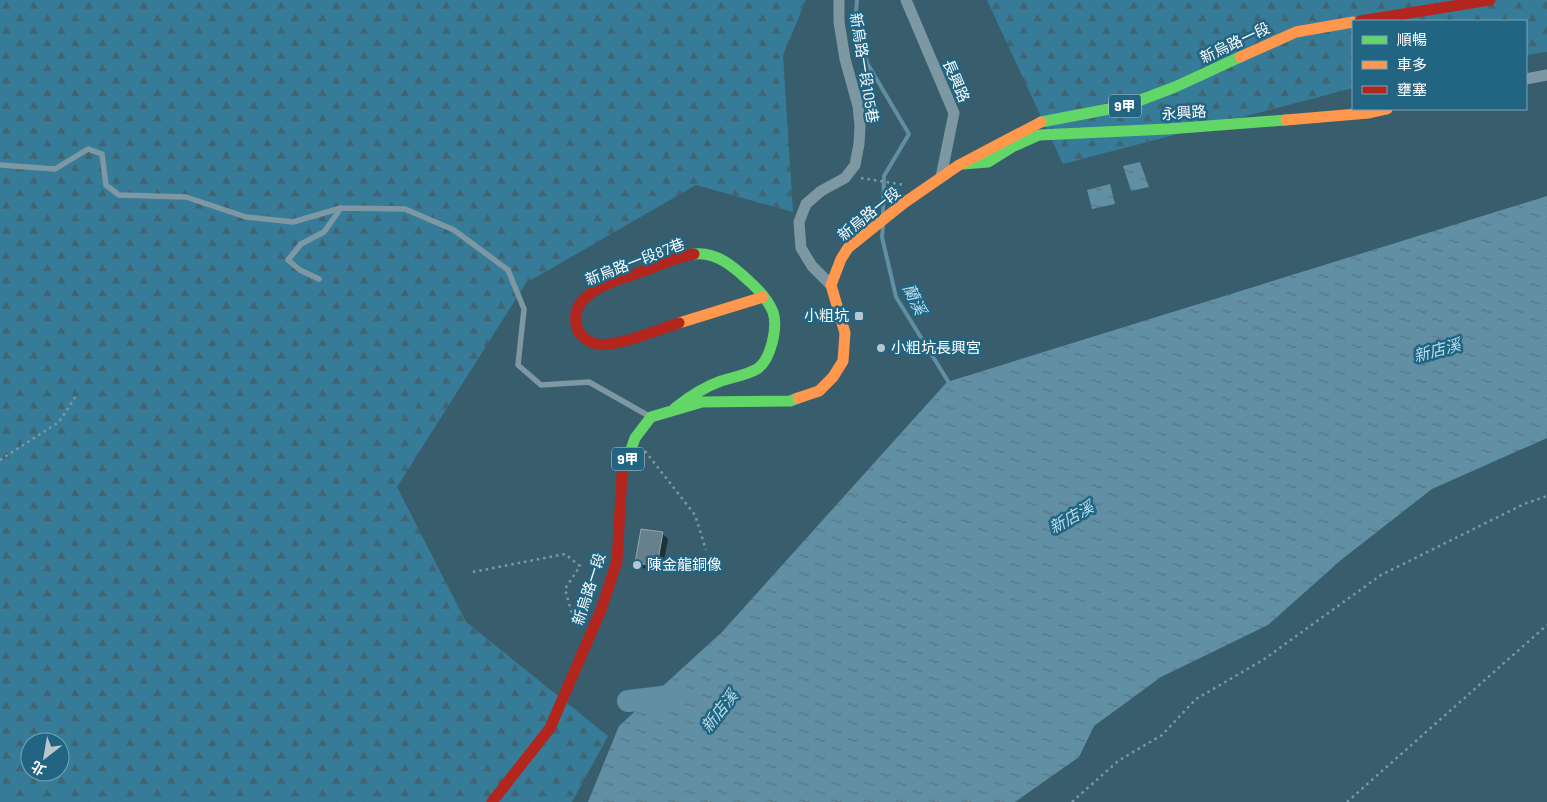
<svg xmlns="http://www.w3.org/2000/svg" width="1547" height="802" viewBox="0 0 1547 802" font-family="Barlow,'Noto Sans TC',sans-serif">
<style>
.forest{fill:url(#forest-firs);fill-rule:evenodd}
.water{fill:url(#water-ripples)}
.shadow{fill:#0007}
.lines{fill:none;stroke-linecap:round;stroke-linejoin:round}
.stream{stroke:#618fa4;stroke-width:4}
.river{stroke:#618fa4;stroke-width:22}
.building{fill:#66818c;stroke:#92a8b1}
.path{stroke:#7e98a3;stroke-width:2.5;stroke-dasharray:2.5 4;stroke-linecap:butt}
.lane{stroke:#7e98a3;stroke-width:5.5}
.street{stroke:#7e98a3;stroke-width:11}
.fast{stroke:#63d668;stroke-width:11}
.slow{stroke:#ff974d;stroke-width:11}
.jam{stroke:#b3261e;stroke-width:11}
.poi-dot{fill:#b9c6cc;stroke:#226583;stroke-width:2}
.labels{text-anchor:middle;stroke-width:5;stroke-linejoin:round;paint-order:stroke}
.shield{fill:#226583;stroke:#bdd1da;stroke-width:1}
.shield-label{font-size:14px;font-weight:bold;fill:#fff}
.street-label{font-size:15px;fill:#fff;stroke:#226583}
.poi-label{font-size:15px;fill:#fff;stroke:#226583;text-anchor:start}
.water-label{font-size:16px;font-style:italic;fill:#b5dff0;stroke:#226583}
</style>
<defs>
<pattern id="forest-firs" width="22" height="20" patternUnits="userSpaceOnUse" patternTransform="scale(1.25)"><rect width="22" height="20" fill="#367c99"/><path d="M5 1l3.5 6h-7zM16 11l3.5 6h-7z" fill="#416472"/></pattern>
<pattern id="water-ripples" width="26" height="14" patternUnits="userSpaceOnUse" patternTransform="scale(1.25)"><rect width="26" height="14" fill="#618fa4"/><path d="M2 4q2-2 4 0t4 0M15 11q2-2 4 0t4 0" fill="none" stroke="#597481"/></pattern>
</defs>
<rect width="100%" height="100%" fill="#385d6d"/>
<!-- forest -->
<path class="forest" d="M0,0h806l-23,55 10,157 -97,-27 -170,98 -129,204 69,135 142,114 -36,66h-572zM30,742h30v30h-30z
M987,0h560v52l-21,3v-34h-173v67l-290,76z"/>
<!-- water -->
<path class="water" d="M1140,162l9,25 -18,4 -8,-25z
M1110,184l5,20 -23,5 -5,-19z
M1547,196v242l-115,51 -91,71 -73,65 -107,52 -67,49 -15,31 -64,45h-427l31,-76 103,-94 225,-250z"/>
<!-- shadow -->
<path class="shadow" d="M662,533l6,6 -6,32 -20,-3 -5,-6z"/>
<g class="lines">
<!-- stream -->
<path class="stream" d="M857,0l-1,12 11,51 42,71 -25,42 -1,37
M883,227l-1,10 14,60 55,89"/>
<!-- river -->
<path class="river" d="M628,701l51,-6"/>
</g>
<!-- building -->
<path class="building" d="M641,529l22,3 -6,34 -22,-3z"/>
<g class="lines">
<!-- path -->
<path class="path" d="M861,178l44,7
M645,451l50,64 11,35
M0,460l59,-38 17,-26
M473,572l92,-18 15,12 -15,23 7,25 9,5
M1072,802l46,-41 44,-26 34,-36 67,-39 118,-85 143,-71 23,-8
M1347,802l200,-177"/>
<!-- lane -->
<path class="lane" d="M0,165l55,4 33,-20 14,5 4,31 13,10 67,2 60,20 47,5 48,-14 64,1 49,21 54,40 16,39 -6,56 23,20 48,-3 60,34
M319,279l-19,-9 -12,-10 13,-16 23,-12 17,-24"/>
<!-- street -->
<path class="street" d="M906,0l48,113 -13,64
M1526,79l21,-4
M831,285l-19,-19 -11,-18 -2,-26 7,-18 15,-13 24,-13 10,-13 4,-21 1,-18 -2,-20 -13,-47 -6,-37v-22"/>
<!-- fast -->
<path class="fast" d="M1041,122l84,-16 50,-19 65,-30
M963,164l25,-2 24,-15 27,-12 129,-6 118,-9
M675,408c14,-11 29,-21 46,-27 12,-4 26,-6 36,-12 14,-9 21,-42 16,-57 -5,-12 -14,-22 -23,-30 -16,-15 -34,-31 -56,-28
M628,458l7,-20 16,-21 51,-15 88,-1 8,-3"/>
<!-- slow -->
<path class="slow" d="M1240,57l56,-25 57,-10
M1286,120l83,-7 18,-4
M679,323l84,-26
M798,398l21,-7 14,-14 10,-16 2,-28 -14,-48 10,-26 7,-11 56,-45 55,-38 82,-43"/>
<!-- jam -->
<path class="jam" d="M1360,21l130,-21
M679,323c-19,6 -64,25 -82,21 -9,-2 -17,-8 -20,-16 -3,-11 -1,-21 7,-29 16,-16 42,-21 62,-29 16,-6 31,-13 48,-16
M492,802l58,-74 51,-118 16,-49 5,-86 6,-17"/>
</g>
<!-- markers -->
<g class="poi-dot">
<rect x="854" y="311" width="10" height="10" rx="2.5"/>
<circle cx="881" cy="348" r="5"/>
<circle cx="637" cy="565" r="5"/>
</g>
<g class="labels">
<!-- shield labels -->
<g class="shield">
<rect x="1109" y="94.5" width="32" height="23" rx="4"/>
<rect x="612" y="447.5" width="32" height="23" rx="4"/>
</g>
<g class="shield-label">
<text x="1125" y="111">9甲</text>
<text x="628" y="464">9甲</text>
</g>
<!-- street labels -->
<g class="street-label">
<text transform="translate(1235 43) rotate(-25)" y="5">新烏路一段</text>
<text transform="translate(864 68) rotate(81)" y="5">新烏路一段105巷</text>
<text transform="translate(956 81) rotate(67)" y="5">長興路</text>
<text transform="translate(1184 113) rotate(-4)" y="5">永興路</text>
<text transform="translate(869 214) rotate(-39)" y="5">新烏路一段</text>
<text transform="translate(635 262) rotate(-21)" y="5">新烏路一段87巷</text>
<text transform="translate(589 589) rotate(-72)" y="5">新烏路一段</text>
</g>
<!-- poi labels -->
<g class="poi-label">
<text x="849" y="321" text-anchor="end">小粗坑</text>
<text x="891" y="353">小粗坑長興宮</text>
<text x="647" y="570">陳金龍銅像</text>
</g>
<!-- water labels -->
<g class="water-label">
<text transform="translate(915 299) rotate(64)" y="6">蘭溪</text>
<text transform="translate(1437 350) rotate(-15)" y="6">新店溪</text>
<text transform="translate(1071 517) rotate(-29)" y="6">新店溪</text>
<text transform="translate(719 711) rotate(-52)" y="6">新店溪</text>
</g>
</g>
<!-- legend -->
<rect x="1352" y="20" width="175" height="90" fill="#226583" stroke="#7aa3b5"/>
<rect x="1362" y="36" width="25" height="8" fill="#63d668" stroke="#7aa3b5"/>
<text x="1397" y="45" font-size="15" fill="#ffffff">順暢</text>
<rect x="1362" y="61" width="25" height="8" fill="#ff974d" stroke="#7aa3b5"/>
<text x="1397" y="70" font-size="15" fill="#ffffff">車多</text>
<rect x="1362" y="86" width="25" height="8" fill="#b3261e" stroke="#7aa3b5"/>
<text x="1397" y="95" font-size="15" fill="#ffffff">壅塞</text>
<!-- north arrow -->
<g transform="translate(45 757) rotate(211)"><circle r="24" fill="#226583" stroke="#7aa3b5"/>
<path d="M0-4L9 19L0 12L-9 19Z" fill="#b9c6cc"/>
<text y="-8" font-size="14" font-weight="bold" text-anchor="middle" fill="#ffffff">北</text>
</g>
</svg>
